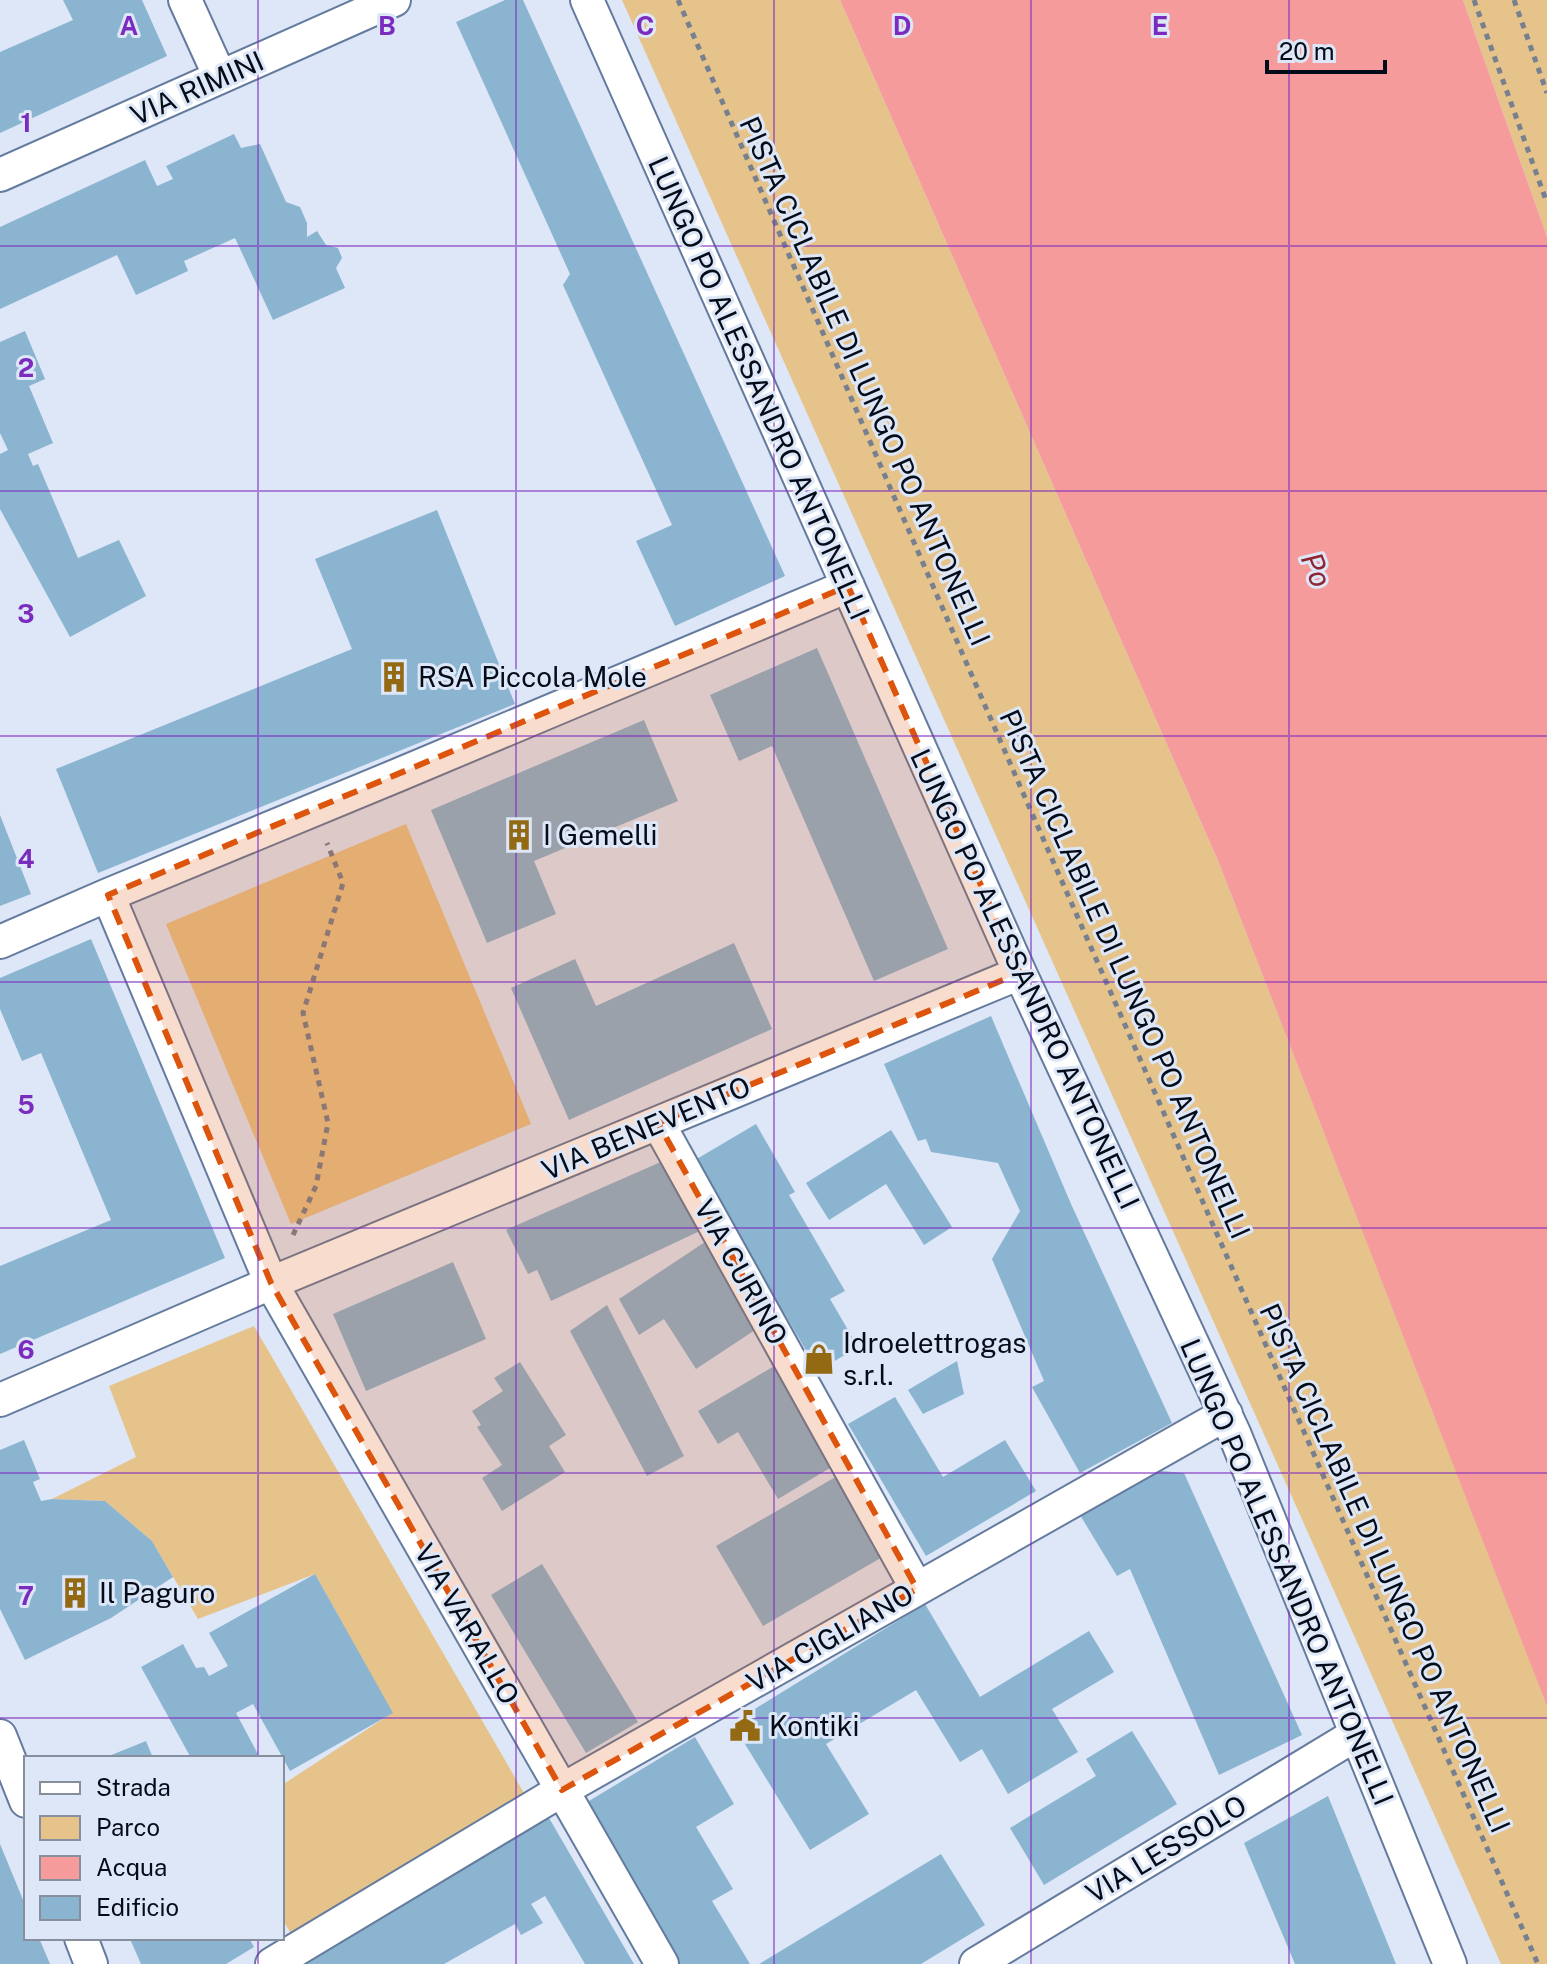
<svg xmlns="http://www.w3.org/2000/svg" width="1547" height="1964" viewBox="0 0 1547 1964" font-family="'Public Sans',sans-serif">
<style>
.green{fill:#e6c38a}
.water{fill:#f69b9c}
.building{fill:#8bb4d1}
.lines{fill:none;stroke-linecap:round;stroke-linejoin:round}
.minor-casing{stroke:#647b9e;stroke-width:36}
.path{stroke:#77808e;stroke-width:5;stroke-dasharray:6 6;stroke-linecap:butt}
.minor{stroke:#fff;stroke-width:32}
.marked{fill:#dd550d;fill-opacity:0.2;stroke:#dd550d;stroke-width:6;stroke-dasharray:16 10;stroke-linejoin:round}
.grid{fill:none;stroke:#7b2cbf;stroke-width:2;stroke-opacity:0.55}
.labels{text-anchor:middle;stroke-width:6;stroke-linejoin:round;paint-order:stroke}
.street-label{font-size:28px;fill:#050c19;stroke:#dde7f7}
.poi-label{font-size:28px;fill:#050c19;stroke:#dde7f7;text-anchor:start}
.water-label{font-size:30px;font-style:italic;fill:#8e2531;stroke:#dde7f7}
.grid-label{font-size:26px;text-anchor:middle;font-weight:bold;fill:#7b2cbf;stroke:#dde7f7;stroke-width:6;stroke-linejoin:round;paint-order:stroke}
</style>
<rect width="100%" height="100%" fill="#dde7f7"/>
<!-- green -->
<path class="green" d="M622,0h218l379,863 328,842v259h-46z
M1463,0h84v237z
M406,824l125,300 -240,100 -125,-300z
M254,1326l274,474 -234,138 -12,-19v-134l110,-72 -77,-139 -117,45 -46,-78 -47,-40 -53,-2 84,-42 -27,-71z"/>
<!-- water -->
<path class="water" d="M840,0h623l84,237v1469l-328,-843z"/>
<!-- building -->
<path class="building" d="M63,0h79l25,56 -167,77v-81l73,-32z
M505,0h18l262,576 -110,50 -39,-85 36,-16 -109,-240 7,-11 -114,-252z
M234,134l7,14 19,-4 26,58 14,5 7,16v14l10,-6 9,14 12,3 4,10 -6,10 9,20 -72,32 -38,-82 -51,23 4,10 -52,24 -19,-40 -117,54v-82l145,-67 12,26 16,-7 -7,-13z
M25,331l20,48 -16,7 24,57 -25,11 5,12 5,-2 40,94 41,-18 27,56 -76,41 -70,-128v-55l8,-4 -8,-17v-91z
M437,510l78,194 -417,169 -42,-104 296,-120 -37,-90z
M817,648l131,301 -74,32 -102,-235 -33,15 -29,-66z
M644,720l34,81 -144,60 22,53 -69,29 -56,-133z
M0,815l31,79 -31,12z
M91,939l134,319 -225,96v-88l111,-46 -70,-167 -19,8 -22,-52v-31z
M734,943l38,86 -203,91 -58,-132 64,-29 21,47z
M991,1016l80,188 101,219 -92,50 -48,-86 12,-6 -52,-122 28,-48 -22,-48 -67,-11 -5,-13 -8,2 -34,-77z
M756,1124l39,68 -6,3 56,96 -15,8 28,48 -40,24 -123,-211z
M891,1130l61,97 -28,18 -38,-61 -57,36 -23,-37z
M663,1161l39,69 -151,71 -14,-31 -9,4 -22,-44z
M705,1242l50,88 -59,39 -32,-50 -25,16 -20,-36z
M453,1262l33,77 -120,52 -33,-77z
M607,1305l77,151 -37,20 -77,-145z
M957,1361l7,33 -41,20 -15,-24z
M520,1362l46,73 -17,11 16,26 -63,39 -20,-33 20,-13 -25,-38 4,-2 -9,-14 31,-20 -9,-13z
M776,1365l59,100 -57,34 -40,-67 -20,12 -20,-33z
M895,1397l48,80 62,-37 31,51 -110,65 -78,-132z
M24,1440l16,39 -7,3 8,19 11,-2 53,2 47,40 21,36 -62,41 -86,42 -25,-51v-159z
M1161,1471l23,2 118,262 -83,40 -89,-206 -13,7 -37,-61z
M839,1475l47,80 -123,71 -47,-80z
M542,1564l96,158 -52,31 -95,-158z
M315,1574l78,139 -103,58 -37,-67 -17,9 24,45h-69l-50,-91 42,-23 13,24 8,-1 5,9 19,-10 -19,-33z
M925,1604l55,93 109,-66 25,41 -62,37 26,43 -70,42 -26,-45 -22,13 -44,-72 -90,54 43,70 -59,36 -78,-127z
M1132,1731l45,73 -133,81 -34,-57 86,-52 -10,-17z
M695,1737l39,67 -38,23 37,62 -21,12 38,63h-72l-94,-160z
M146,1741l7,17h-49z
M1328,1796l68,168h-101l-51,-121z
M549,1818l85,146h-49l-40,-68 -14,8 12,19 -22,12 -6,-11 -71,40h-138z
M0,1844l26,63v31h13l11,26h-50z
M941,1854l44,71 -64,39h-162z
M132,1938h117l5,9 -28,17h-85l-11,-25z"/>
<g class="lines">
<defs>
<path id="minor" d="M185,0l35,77
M587,0l433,973 214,460 216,531
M0,175l394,-175
M108,895l163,388 391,681
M0,942l108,-47 290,-120 450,-189
M658,1123l259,466
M0,1400l271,-117 749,-310
M0,1736l26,65
M81,1938l10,26
M272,1964l290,-174 664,-376
M976,1964l379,-229"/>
</defs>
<!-- minor casing -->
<use href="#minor" class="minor-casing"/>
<!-- path -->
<path class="path" d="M678,0l342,786 518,1178
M1474,0l73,203
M1514,0l33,93
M293,1235l23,-49 12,-63 -25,-110 40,-130 -16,-40"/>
<!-- minor -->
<use href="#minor" class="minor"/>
</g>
<!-- marked area -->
<path class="marked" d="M848,586l172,387 -362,150 259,466 -355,201 -291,-507 -163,-388z"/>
<!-- grid -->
<path class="grid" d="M258,0v1758M516,0v1964M774,0v1964M1031,0v1964M1289,0v1964M0,246h1547M0,491h1547M0,736h1547M0,982h1547M0,1228h1547M0,1473h1547M0,1718h1547M258,1938v26"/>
<!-- icons -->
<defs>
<symbol id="building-bare" viewBox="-9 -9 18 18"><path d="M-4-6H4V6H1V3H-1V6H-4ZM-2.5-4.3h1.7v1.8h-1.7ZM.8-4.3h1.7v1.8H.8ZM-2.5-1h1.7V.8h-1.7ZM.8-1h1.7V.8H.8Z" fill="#936913" stroke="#dde7f7" stroke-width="2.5" paint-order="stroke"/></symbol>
<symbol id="shop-bare" viewBox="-9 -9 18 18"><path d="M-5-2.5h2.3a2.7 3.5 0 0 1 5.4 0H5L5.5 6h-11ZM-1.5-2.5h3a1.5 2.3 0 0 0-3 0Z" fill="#936913" stroke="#dde7f7" stroke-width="2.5" paint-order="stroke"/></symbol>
<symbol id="civic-bare" viewBox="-9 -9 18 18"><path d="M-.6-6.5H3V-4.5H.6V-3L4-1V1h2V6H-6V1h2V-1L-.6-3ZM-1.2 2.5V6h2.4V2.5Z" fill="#936913" stroke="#dde7f7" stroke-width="2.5" paint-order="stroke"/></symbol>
</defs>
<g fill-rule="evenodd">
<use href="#building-bare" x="372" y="655" width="44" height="44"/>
<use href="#building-bare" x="497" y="813" width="44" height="44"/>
<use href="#shop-bare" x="797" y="1337" width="44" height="44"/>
<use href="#building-bare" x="53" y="1571" width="44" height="44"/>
<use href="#civic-bare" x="723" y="1704" width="44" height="44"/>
</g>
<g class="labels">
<!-- street labels -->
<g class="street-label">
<text transform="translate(197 88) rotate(-24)" y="10">VIA RIMINI</text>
<text transform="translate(865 381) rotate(66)" y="10">PISTA CICLABILE DI LUNGO PO ANTONELLI</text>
<text transform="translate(759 388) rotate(66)" y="10">LUNGO PO ALESSANDRO ANTONELLI</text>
<text transform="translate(1125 974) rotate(66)" y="10">PISTA CICLABILE DI LUNGO PO ANTONELLI</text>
<text transform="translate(1025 979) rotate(65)" y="10">LUNGO PO ALESSANDRO ANTONELLI</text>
<text transform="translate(646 1128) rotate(-23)" y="10">VIA BENEVENTO</text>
<text transform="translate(741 1272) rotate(61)" y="10">VIA CURINO</text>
<text transform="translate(1385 1568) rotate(66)" y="10">PISTA CICLABILE DI LUNGO PO ANTONELLI</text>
<text transform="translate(1287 1572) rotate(67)" y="10">LUNGO PO ALESSANDRO ANTONELLI</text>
<text transform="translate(467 1624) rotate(60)" y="10">VIA VARALLO</text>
<text transform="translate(830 1638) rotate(-30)" y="10">VIA CIGLIANO</text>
<text transform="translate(1166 1849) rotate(-31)" y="10">VIA LESSOLO</text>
</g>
<!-- poi labels -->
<g class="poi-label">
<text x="418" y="687">RSA Piccola Mole</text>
<text x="543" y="845">I Gemelli</text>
<text x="843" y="1353">Idroelettrogas<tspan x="843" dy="32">s.r.l.</tspan></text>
<text x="99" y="1603">Il Paguro</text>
<text x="769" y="1736">Kontiki</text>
</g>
<!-- water labels -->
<g class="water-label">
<text transform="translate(1316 570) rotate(68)" y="10">Po</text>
</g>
</g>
<g class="grid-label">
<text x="129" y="35">A</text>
<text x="387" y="35">B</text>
<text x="645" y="35">C</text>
<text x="902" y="35">D</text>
<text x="1160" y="35">E</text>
<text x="26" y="132">1</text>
<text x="26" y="377">2</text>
<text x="26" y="623">3</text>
<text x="26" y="868">4</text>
<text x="26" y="1114">5</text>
<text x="26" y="1359">6</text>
<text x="26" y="1605">7</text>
</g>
<!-- legend -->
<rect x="24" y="1756" width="260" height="184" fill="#dde7f7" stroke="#878f9e" stroke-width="2"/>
<rect x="40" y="1782" width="40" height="12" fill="#ffffff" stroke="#878f9e" stroke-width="2"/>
<text x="96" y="1796" font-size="24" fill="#050c19">Strada</text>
<rect x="40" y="1816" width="40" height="24" fill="#e6c38a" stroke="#878f9e" stroke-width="2"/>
<text x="96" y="1836" font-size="24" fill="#050c19">Parco</text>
<rect x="40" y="1856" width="40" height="24" fill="#f69b9c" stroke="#878f9e" stroke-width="2"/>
<text x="96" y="1876" font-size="24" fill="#050c19">Acqua</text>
<rect x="40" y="1896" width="40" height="24" fill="#8bb4d1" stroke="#878f9e" stroke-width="2"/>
<text x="96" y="1916" font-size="24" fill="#050c19">Edificio</text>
<!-- scale -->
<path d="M1267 60v12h118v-12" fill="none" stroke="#050c19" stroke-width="4"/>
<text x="1279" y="60" font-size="24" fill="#050c19" stroke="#dde7f7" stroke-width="6" paint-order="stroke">20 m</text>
</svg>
